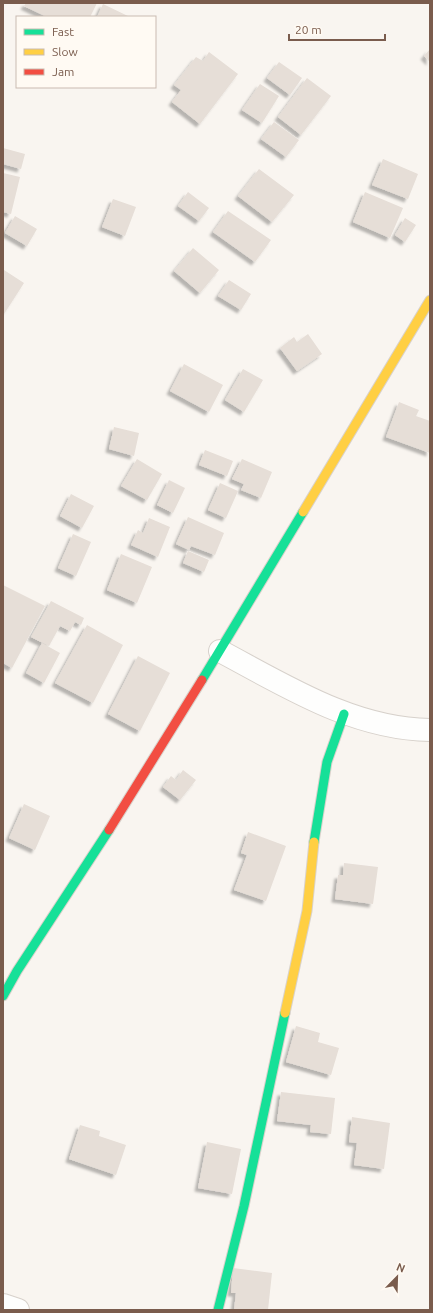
<svg xmlns="http://www.w3.org/2000/svg" width="433" height="1313" viewBox="0 0 433 1313" font-family="Ubuntu,sans-serif">
<style>
.building{fill:#e6ded7;filter:url(#shadow)}
.lines{fill:none;stroke-linecap:round;stroke-linejoin:round}
.street-casing{stroke:#d7d1cb;stroke-width:24}
.fast-casing{stroke:#d9d2cb;stroke-width:11}
.slow-casing{stroke:#d9d2cb;stroke-width:11}
.jam-casing{stroke:#d9d2cb;stroke-width:11}
.street{stroke:#fefefd;stroke-width:22}
.fast{stroke:#16e098;stroke-width:9}
.slow{stroke:#ffcf43;stroke-width:9}
.jam{stroke:#f24e42;stroke-width:9}
</style>
<defs>
<filter id="shadow"><feDropShadow dx="-3.5" dy="3.5" stdDeviation="1" flood-color="#0004"/></filter>
</defs>
<rect width="100%" height="100%" fill="#f9f5f0"/>
<!-- building -->
<path class="building" d="M26,3h71l-7,14h-43l-23,-11z
M103,4l27,13h-33z
M430,49v13l-6,-6z
M209,52l29,22 -38,50 -28,-22 9,-12 -7,-5 22,-28 7,4z
M279,62l23,16 -12,17 -23,-17z
M307,78l24,18 -30,39 -23,-18z
M260,84l19,12 -17,27 -20,-13z
M274,122l25,18 -13,17 -25,-18z
M3,148l22,6 -4,15 -18,-5z
M383,159l35,15 -10,25 -36,-14z
M259,169l35,26 -22,27 -34,-26z
M3,173l17,4 -9,37 -8,-2z
M188,192l21,16 -10,13 -21,-15z
M365,192l38,16 -13,30 -37,-16z
M113,199l23,8 -11,29 -23,-9z
M228,211l43,29 -16,22 -42,-30z
M15,216l22,13 -10,17 -22,-13z
M405,218l11,7 -11,17 -10,-7z
M193,248l26,22 -19,23 -26,-22z
M4,270l20,13 -20,31h-1z
M229,280l22,14 -10,16 -23,-14z
M308,334l14,20 -25,17 -17,-23 14,-11 3,5z
M184,364l39,21 -14,27 -39,-21z
M243,369l20,11 -19,32 -19,-12z
M399,402l20,8 -3,6 14,5v32l-44,-16z
M114,427l25,6 -5,23 -25,-7z
M205,450l28,11 -6,15 -28,-11z
M137,459l25,15 -15,26 -26,-14z
M242,459l30,13 -11,26 -20,-8 3,-6 -12,-5z
M169,480l16,8 -12,25 -16,-8z
M220,483l18,8 -12,27 -18,-8z
M71,494l23,12 -12,22 -22,-12z
M188,517l36,16 -9,22 -24,-9 -2,4 -13,-6z
M149,518l21,9 -12,30 -27,-12 7,-15 5,3z
M73,534l18,8 -15,34 -18,-8z
M188,551l21,9 -5,12 -21,-9z
M121,554l31,13 -15,36 -30,-13z
M3,585l42,21 -33,62 -9,-5z
M51,601l33,17 -3,7 -6,-3 -5,9 -10,-5 -11,20 -18,-9z
M87,625l36,20 -30,58 -38,-20z
M42,643l18,10 -16,30 -18,-10z
M138,656l32,17 -30,58 -32,-17z
M183,770l13,10 -16,20 -17,-13 8,-11 5,4z
M24,804l26,12 -15,34 -26,-12z
M248,832l38,14 -20,55 -32,-11 13,-35 -6,-2z
M344,863l34,4 -5,37 -38,-5 3,-24h5z
M296,1026l24,7 -2,9 21,6 -8,27 -45,-13z
M281,1092l54,6 -4,36 -21,-2 1,-7 -34,-4z
M352,1117l38,6 -6,46 -30,-4 3,-22 -8,-1z
M80,1125l20,6 -1,5 27,9 -10,30 -47,-16z
M207,1142l34,7 -9,45 -34,-6z
M233,1268l39,5 -4,37h-34l2,-17h-5z"/>
<g class="lines">
<defs>
<path id="street" d="M220,651c66,35 133,78 210,79
M3,1305l15,5"/>
<path id="fast" d="M202,680l101,-168
M314,842l13,-80 17,-48
M3,996l14,-25 92,-141
M218,1310l26,-104 41,-193"/>
<path id="slow" d="M303,512l127,-212
M285,1013l22,-102 7,-69"/>
<path id="jam" d="M109,830l93,-150"/>
</defs>
<!-- street casing -->
<use href="#street" class="street-casing"/>
<!-- fast casing -->
<use href="#fast" class="fast-casing"/>
<!-- slow casing -->
<use href="#slow" class="slow-casing"/>
<!-- jam casing -->
<use href="#jam" class="jam-casing"/>
<!-- street -->
<use href="#street" class="street"/>
<!-- fast -->
<use href="#fast" class="fast"/>
<!-- slow -->
<use href="#slow" class="slow"/>
<!-- jam -->
<use href="#jam" class="jam"/>
</g>
<!-- border -->
<rect width="433" height="1313" fill="none" stroke="#7a5c4d" stroke-width="8"/>
<!-- legend -->
<rect x="16" y="16" width="140" height="72" fill="#fffaf3" stroke="#cabbb1"/>
<rect x="24" y="29" width="20" height="6" fill="#16e098" stroke="#cabbb1"/>
<text x="52" y="36" font-size="12" fill="#7a5c4d">Fast</text>
<rect x="24" y="49" width="20" height="6" fill="#ffcf43" stroke="#cabbb1"/>
<text x="52" y="56" font-size="12" fill="#7a5c4d">Slow</text>
<rect x="24" y="69" width="20" height="6" fill="#f24e42" stroke="#cabbb1"/>
<text x="52" y="76" font-size="12" fill="#7a5c4d">Jam</text>
<!-- north arrow -->
<g transform="translate(397 1277) rotate(23)" stroke="#fffaf3" stroke-width="3" paint-order="stroke">
<path d="M0-3L7 15L0 10L-7 15Z" fill="#7a5c4d"/>
<text y="-6" font-size="11" font-weight="bold" text-anchor="middle" fill="#7a5c4d">N</text>
</g>
<!-- scale -->
<path d="M289 34v6h96v-6" fill="none" stroke="#7a5c4d" stroke-width="2"/>
<text x="295" y="34" font-size="12" fill="#7a5c4d" stroke="#fffaf3" stroke-width="3" paint-order="stroke">20 m</text>
</svg>
